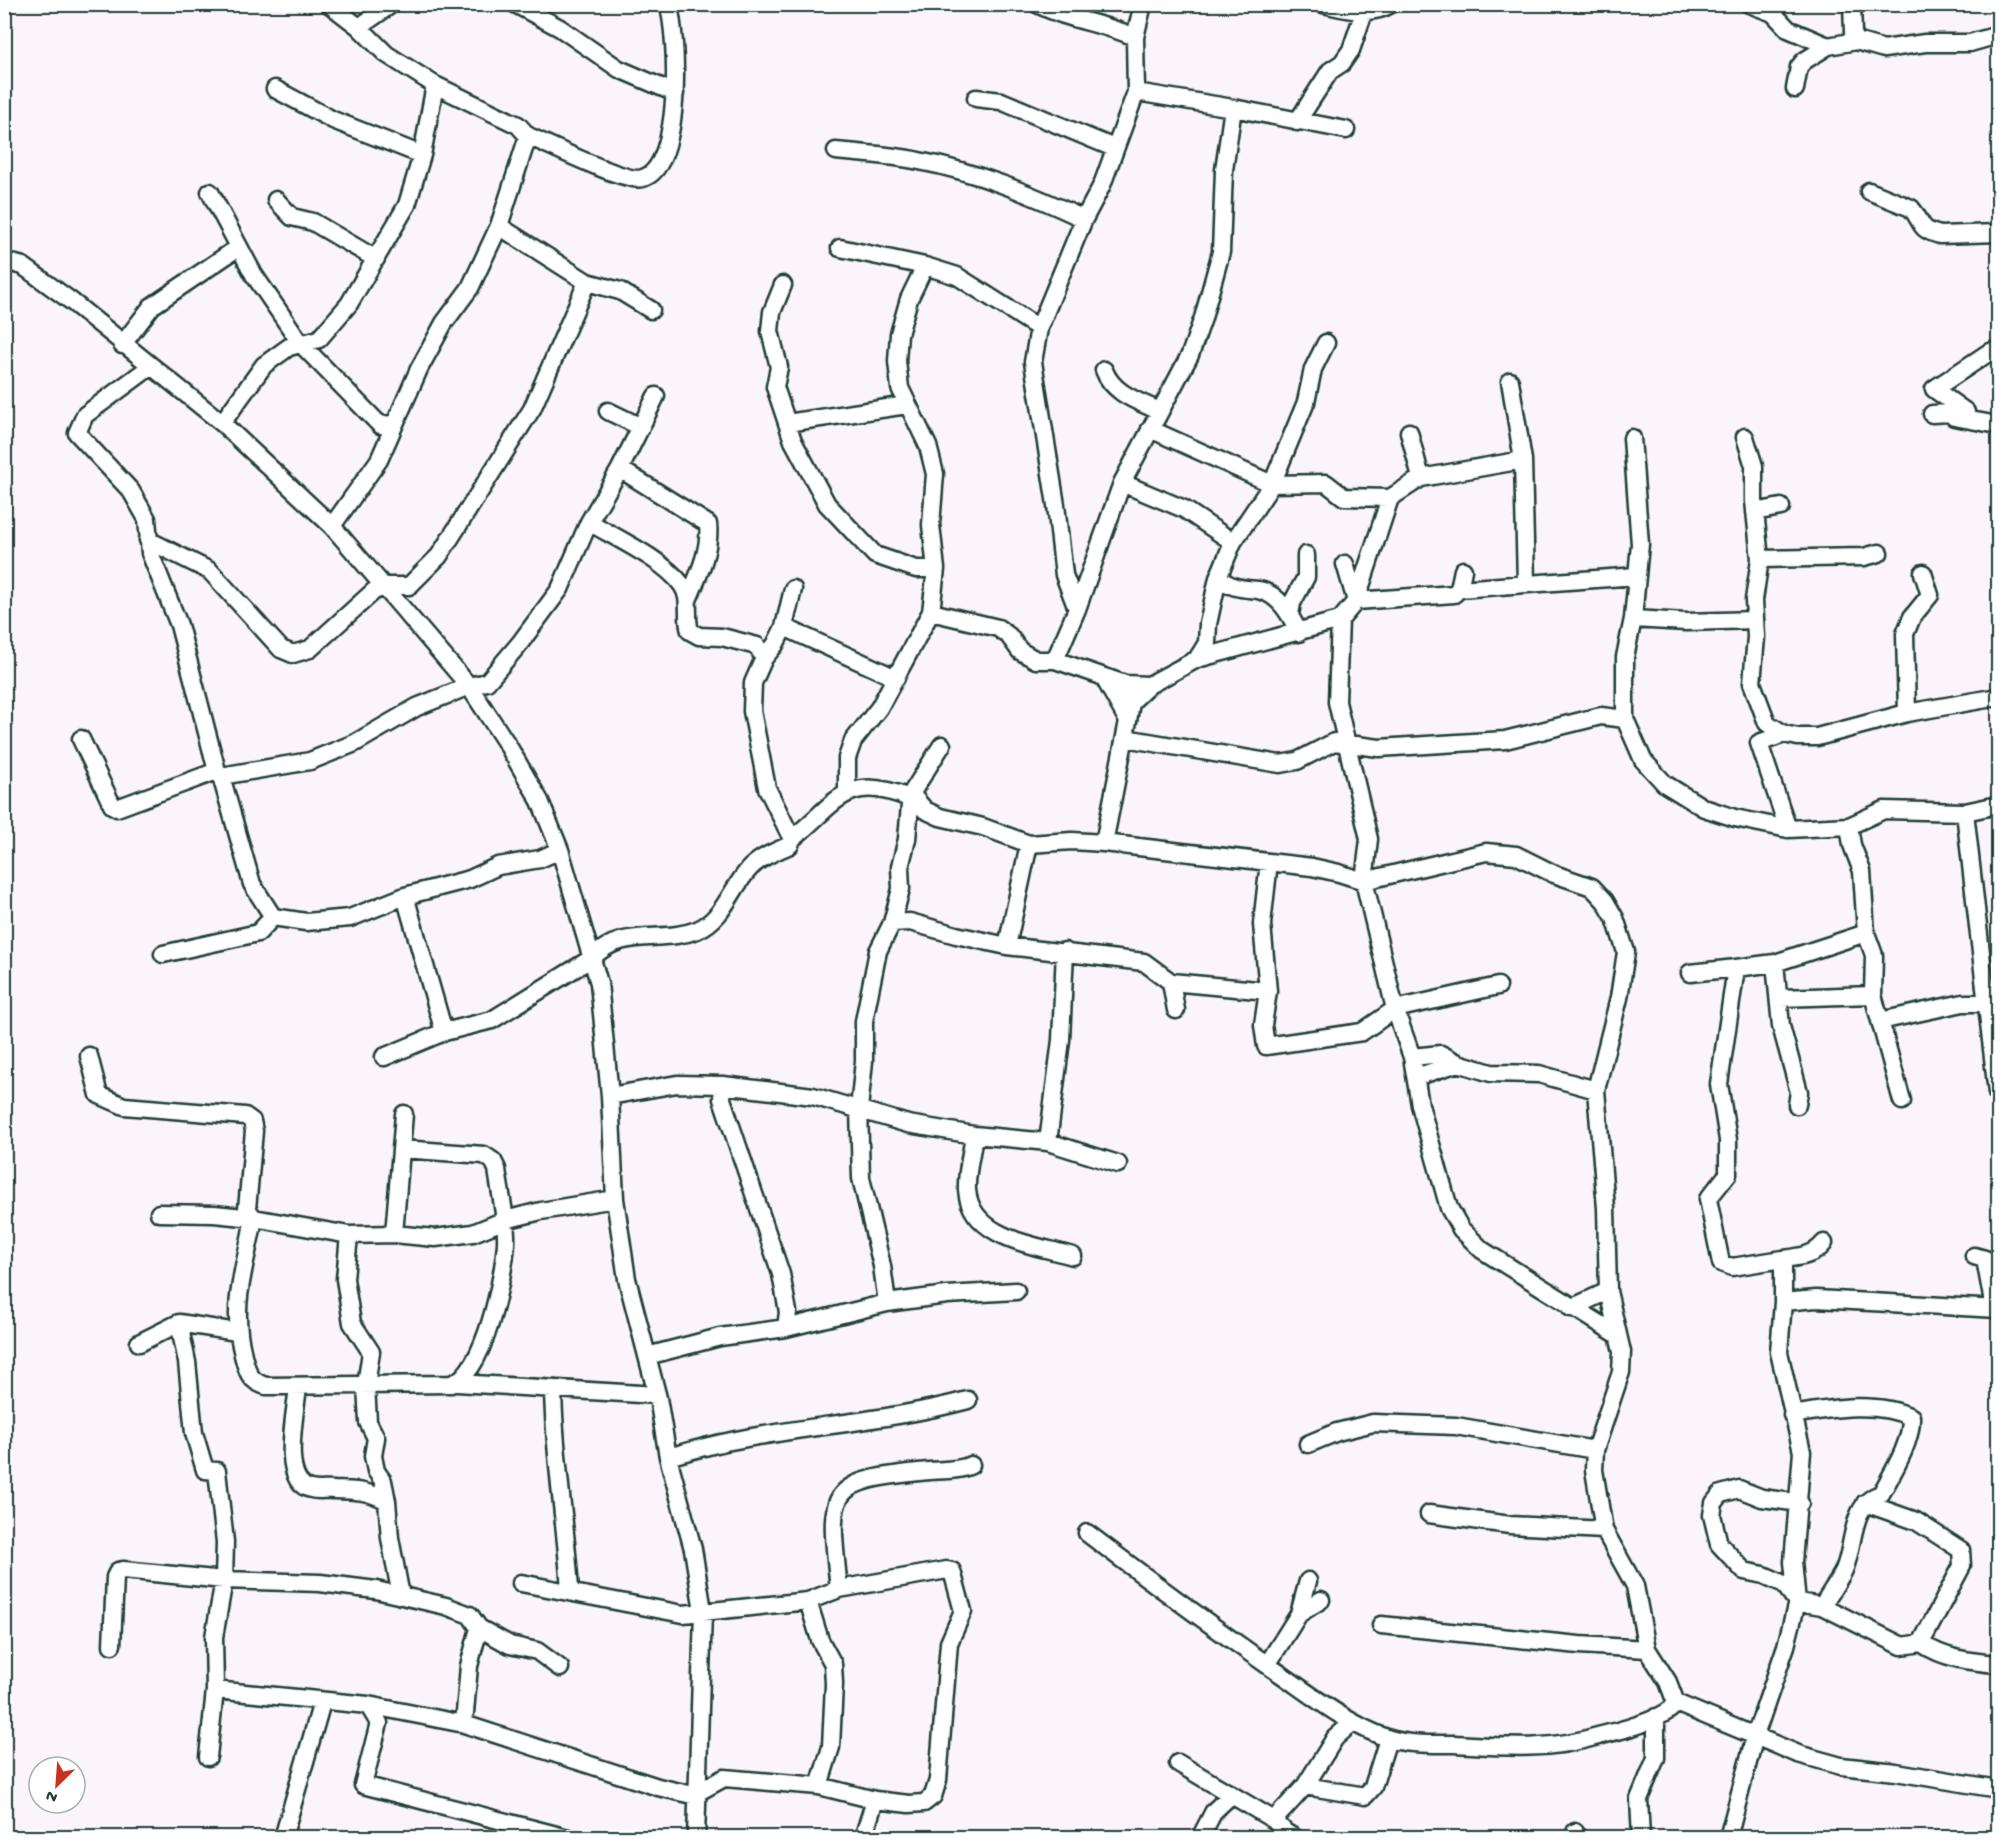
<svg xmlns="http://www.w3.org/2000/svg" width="2003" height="1842" viewBox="0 0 2003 1842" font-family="'Gochi Hand',sans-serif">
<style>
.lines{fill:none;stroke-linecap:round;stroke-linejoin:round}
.minor-casing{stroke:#1f3d34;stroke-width:21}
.minor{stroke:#fff;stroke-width:16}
</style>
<rect width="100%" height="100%" fill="#fcf4fb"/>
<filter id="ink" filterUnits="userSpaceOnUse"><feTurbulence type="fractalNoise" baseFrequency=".0167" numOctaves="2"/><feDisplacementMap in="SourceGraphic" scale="12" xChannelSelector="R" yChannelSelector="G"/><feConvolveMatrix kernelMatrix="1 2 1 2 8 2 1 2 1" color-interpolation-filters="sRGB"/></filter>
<g filter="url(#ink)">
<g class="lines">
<defs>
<path id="minor" d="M329,4l30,23 27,27 49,31 83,40 10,11c20,8 99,48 115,42 40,-12 35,-143 25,-174
M515,4l45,24 59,41 56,24
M1037,4c31,16 66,19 98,33
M1323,4c23,5 47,13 68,0
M1749,4l24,9 15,16 40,17
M1852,4l1,29 3,8
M359,27l33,-23
M275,89l58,31 89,35
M1795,89l4,-22 5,-6 24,-15 28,-5 28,8 41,-6h45l28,-8
M1136,92l97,16 113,22
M976,98l25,3 113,47
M1297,122l33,-51 12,-8 9,-13 13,-38
M836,151c28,3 56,4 83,10 58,11 112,33 165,58
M1869,191l42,17c13,15 6,21 29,27l58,-2
M210,192l44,83 48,70 78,80 13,-1
M276,200l16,17 21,5 63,37
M499,226l88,56 33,9 31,19
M840,248l85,18 32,10 82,52
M4,261l19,5 48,35 151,122 110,103 137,160 38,58 33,57 20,49 39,133 11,113 5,103 12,80 31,119 10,59 25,92 10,62 -7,227
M783,285l-11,27 -2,19 9,36 -4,20 18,54 34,63 48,51 41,14h20
M122,345l30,-39 87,-59
M150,367l-65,48 -8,18 54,58 16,28 3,34 29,72 38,146 4,5 31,108 21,33
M1104,370c9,24 34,31 55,41
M1510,381l13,79 3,123
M608,411l33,16
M1932,414l34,-2 -32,-23 54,-36 10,-4
M1954,417l44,8
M222,423l42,-58 25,-18 30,-8 30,-35 58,-99 15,-50 13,-70
M787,423l120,-18
M1150,429l122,55 54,-1 18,14 46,1
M1409,432l12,46
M1745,437l9,29v35l6,58 -6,41 2,37 -4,46 15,40 17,11 14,3h19l90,-24 91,-16
M1632,438l8,106 -7,75 -8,38v62l18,41 22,24 39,24 31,10 53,11 61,-3 35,-16 81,2 33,-7
M620,469l88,55c3,26 -10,52 -20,76
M1122,483l62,26 49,33
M1755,512l26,-5
M589,522l31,-53 36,-73
M332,526l47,-66 40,-91 25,-46 26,-35 29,-62 29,-90
M148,540l62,31 71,78 12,5 17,-5 64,-58 12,-5h23l30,-30 93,-147 55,-127
M1760,559l104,-2 15,-4
M1463,570l-4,19 -5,5 -98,7 34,-103 31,-20 102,-18
M1218,578c17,11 21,10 40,12 21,3 33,26 41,43
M1459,589l178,-13
M1077,609l-13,-34 -8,-70 -23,-143 6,-34 45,-109 18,-34 34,-93 -1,-55 8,-33
M931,612l67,16 11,8 11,15 16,9h19l70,24 24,1
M1290,615l2,-12 14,-26v-22
M1633,619l53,3 69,-2
M1340,620l-3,82 32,137 -5,42 31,128 17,48 8,48 29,103 12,21 21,21 136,85
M784,627l112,51
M1197,659l10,-16 1,-19 10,-46 15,-36 39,-58 34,-82 7,-33 13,-26
M1055,660l22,-51 45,-126 68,-128 13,-37 18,-66 3,-82 9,-62
M1104,678l24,43
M1131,702l18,-17 48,-26 143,-39 16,-19 -11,-37
M1907,713l-2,-79 7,-17 18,-22 -7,-22
M1784,734l-25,9 29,86
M1125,738l155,26 17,-3 37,-19 45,6 126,-8 96,-24 24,3
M81,739l31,66 5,3 100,-37
M221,776l89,-15 45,-18 62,-36 52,-21 18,-4 33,-39 40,-54 29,-67c27,16 75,38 93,63 10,14 3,31 8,46l9,5 23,1 35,9 7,12
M847,791v-33l6,-17 26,-33 52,-96 5,-43 -5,-44 4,-51 -7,-28 -28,-58 -3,-27 2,-27 10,-35 16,-33
M911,794l14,16 15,7 43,10 46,17 43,-3 32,2 208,24 27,6 25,8 122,-29 30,3 38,19 38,13 13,14 10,17 11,34 -7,46 -23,92 10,118 2,83 14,61 -1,20 -26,78 -1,20 10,60 31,56 12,63 21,33 8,21 122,51 43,12 55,6 102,17
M1965,812l32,281
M1849,826l3,19 10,26 4,62 8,22 -1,40 29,106
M792,839l-25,-51 -15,-77 1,-28 11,-25 11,-13 9,-18 9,-38
M1104,843l24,-122 3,-19 -3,-9
M1269,862l-7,62 6,67 -5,34 3,21 96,-14 33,-23 103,-23
M405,896l39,136
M273,917l33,5 44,-4 55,-22 65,-17 28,-13 42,-7 20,-9
M892,923l18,-1 46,13 51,11 137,16 27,20 5,28
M1007,946l22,-102
M163,954l95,-21 15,-16
M1775,963l6,63 18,66 -2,13
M1736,968l39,-5 91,-30
M1690,973l46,-5 -17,116 9,56v34l-20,25 13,64 11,4 51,-8v43l-4,50 23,100 -9,110 4,40 -11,44 -31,90 -27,102
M1171,982l97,9
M1780,998l93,-3
M1880,1021l83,-18h25
M89,1056l10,39 25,11 121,10 7,5 2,10 -7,78 7,9c-9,51 -24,86 -11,137 4,16 6,26 23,31l185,-2c34,-9 53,-110 55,-141 1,-24 -6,-50 -9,-74l-4,-8 -9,-6 -82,-6
M384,1057l60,-25 48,-12 100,-62c32,-32 69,-14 105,-28 27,-11 34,-42 53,-62 11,-11 26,-17 40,-23l2,-6c45,-36 54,-67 117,-41l2,-4
M1412,1057l29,-3 17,9 33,10 48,1 57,16
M1416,1077l42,-14
M723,1085l-1,14 59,175 7,38 -2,16
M610,1096l67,-12 46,1 90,11 95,28 66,11 74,7 70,22
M974,1135c-2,17 -8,37 -7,55 4,49 69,55 106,66
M1048,1142l13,-102 4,-89
M159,1213l55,1 40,4 95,17 45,-1 41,4 38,-5 32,-13 36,-9 74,-12
M394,1234l10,-120
M349,1235l-4,44 7,44 19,29 -5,33 2,37 8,16 -3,18 3,15 7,10 4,20 3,37 11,58
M1974,1256l11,3 9,49
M1783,1259c16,-2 31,-3 41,-16
M1783,1302l33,-3 182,10
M887,1303l-5,-37 -21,-88 -2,-69 5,-48v-40l14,-70 14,-28 9,-34 -1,-22 7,-28 4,-45 31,-49
M1571,1308l37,-17
M179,1323l8,39 7,71 11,37 12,1 8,71 -1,38 -10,57 1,53 153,15 96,19 194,63 35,8 31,-17 95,8 56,14 34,4 15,-1 9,-7 5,-16 11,-137 14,-32 -11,-40 -5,-1 -108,19 -31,12 -125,13 -162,-31
M139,1343l40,-20 58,9
M647,1356l73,-19 66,-9 101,-25 60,-8 69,-4
M457,1383l200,12
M298,1387c-2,23 -19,96 13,102 7,2 16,0 23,1 20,0 36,1 53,11
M553,1389c1,68 13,134 17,202
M1792,1415c36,-6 85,-15 119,2 1,25 -18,55 -30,77 -31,9 -26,51 -37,76 -6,12 -15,24 -22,36
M1308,1444l29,-12 36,-9 83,3 139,24
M668,1457c21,-6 42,-12 63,-16 79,-16 159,-20 237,-41
M1800,1503l-38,-5 -23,-9 -18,5 -7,9 -2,12 7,29 25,27 20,4 20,9 13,18 25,4 80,40 19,-3c23,16 51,19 77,21
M1865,1503l51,18 45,29 1,16 -41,77
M1429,1514l81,11 94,5
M1087,1533c65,49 129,97 195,142 33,23 66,49 105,63 21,7 45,6 67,6 50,3 95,7 144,-8 20,-5 68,-16 78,-33
M839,1589c-11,-101 -14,-108 90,-118 13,-1 30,0 42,-6
M808,1601l12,39 13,24 1,20 -3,63 -12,39
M1299,1614l22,-14
M1381,1625l198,20 68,4
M112,1645l3,-68 3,-6 5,-1 101,10 96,3 56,7 70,16 24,9 9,13 31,17 27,6 23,17
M1267,1665l32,-51 9,-33
M368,1705l11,18 -16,62 205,53
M464,1724l5,-58 10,-38
M208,1757l7,-67
M1178,1763l96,57 11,12 10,6
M1305,1786l60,10 8,-9 15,-48
M1274,1820l31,-34 30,-48 17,-15
M283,1838l39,-136
M863,1838l12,-38
M1200,1838l14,-27 17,-16
M1574,1838l1,-6
M1641,1838l-2,-39 17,-41v-41"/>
</defs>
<!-- minor casing -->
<use href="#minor" class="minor-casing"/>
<!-- minor -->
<use href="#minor" class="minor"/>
</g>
</g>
<!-- margin -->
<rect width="2003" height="1842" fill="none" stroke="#fff" stroke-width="24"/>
<rect x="12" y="12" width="1979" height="1818" fill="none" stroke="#1f3d34" stroke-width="2" filter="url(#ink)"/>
<!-- north arrow -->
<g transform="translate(57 1785) rotate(205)"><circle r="28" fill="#ffffff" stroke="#a5b1ae" stroke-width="1.5"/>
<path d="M0-4.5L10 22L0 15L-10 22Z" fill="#c8321e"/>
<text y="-9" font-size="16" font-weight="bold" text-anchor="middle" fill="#1f3d34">N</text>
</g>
</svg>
